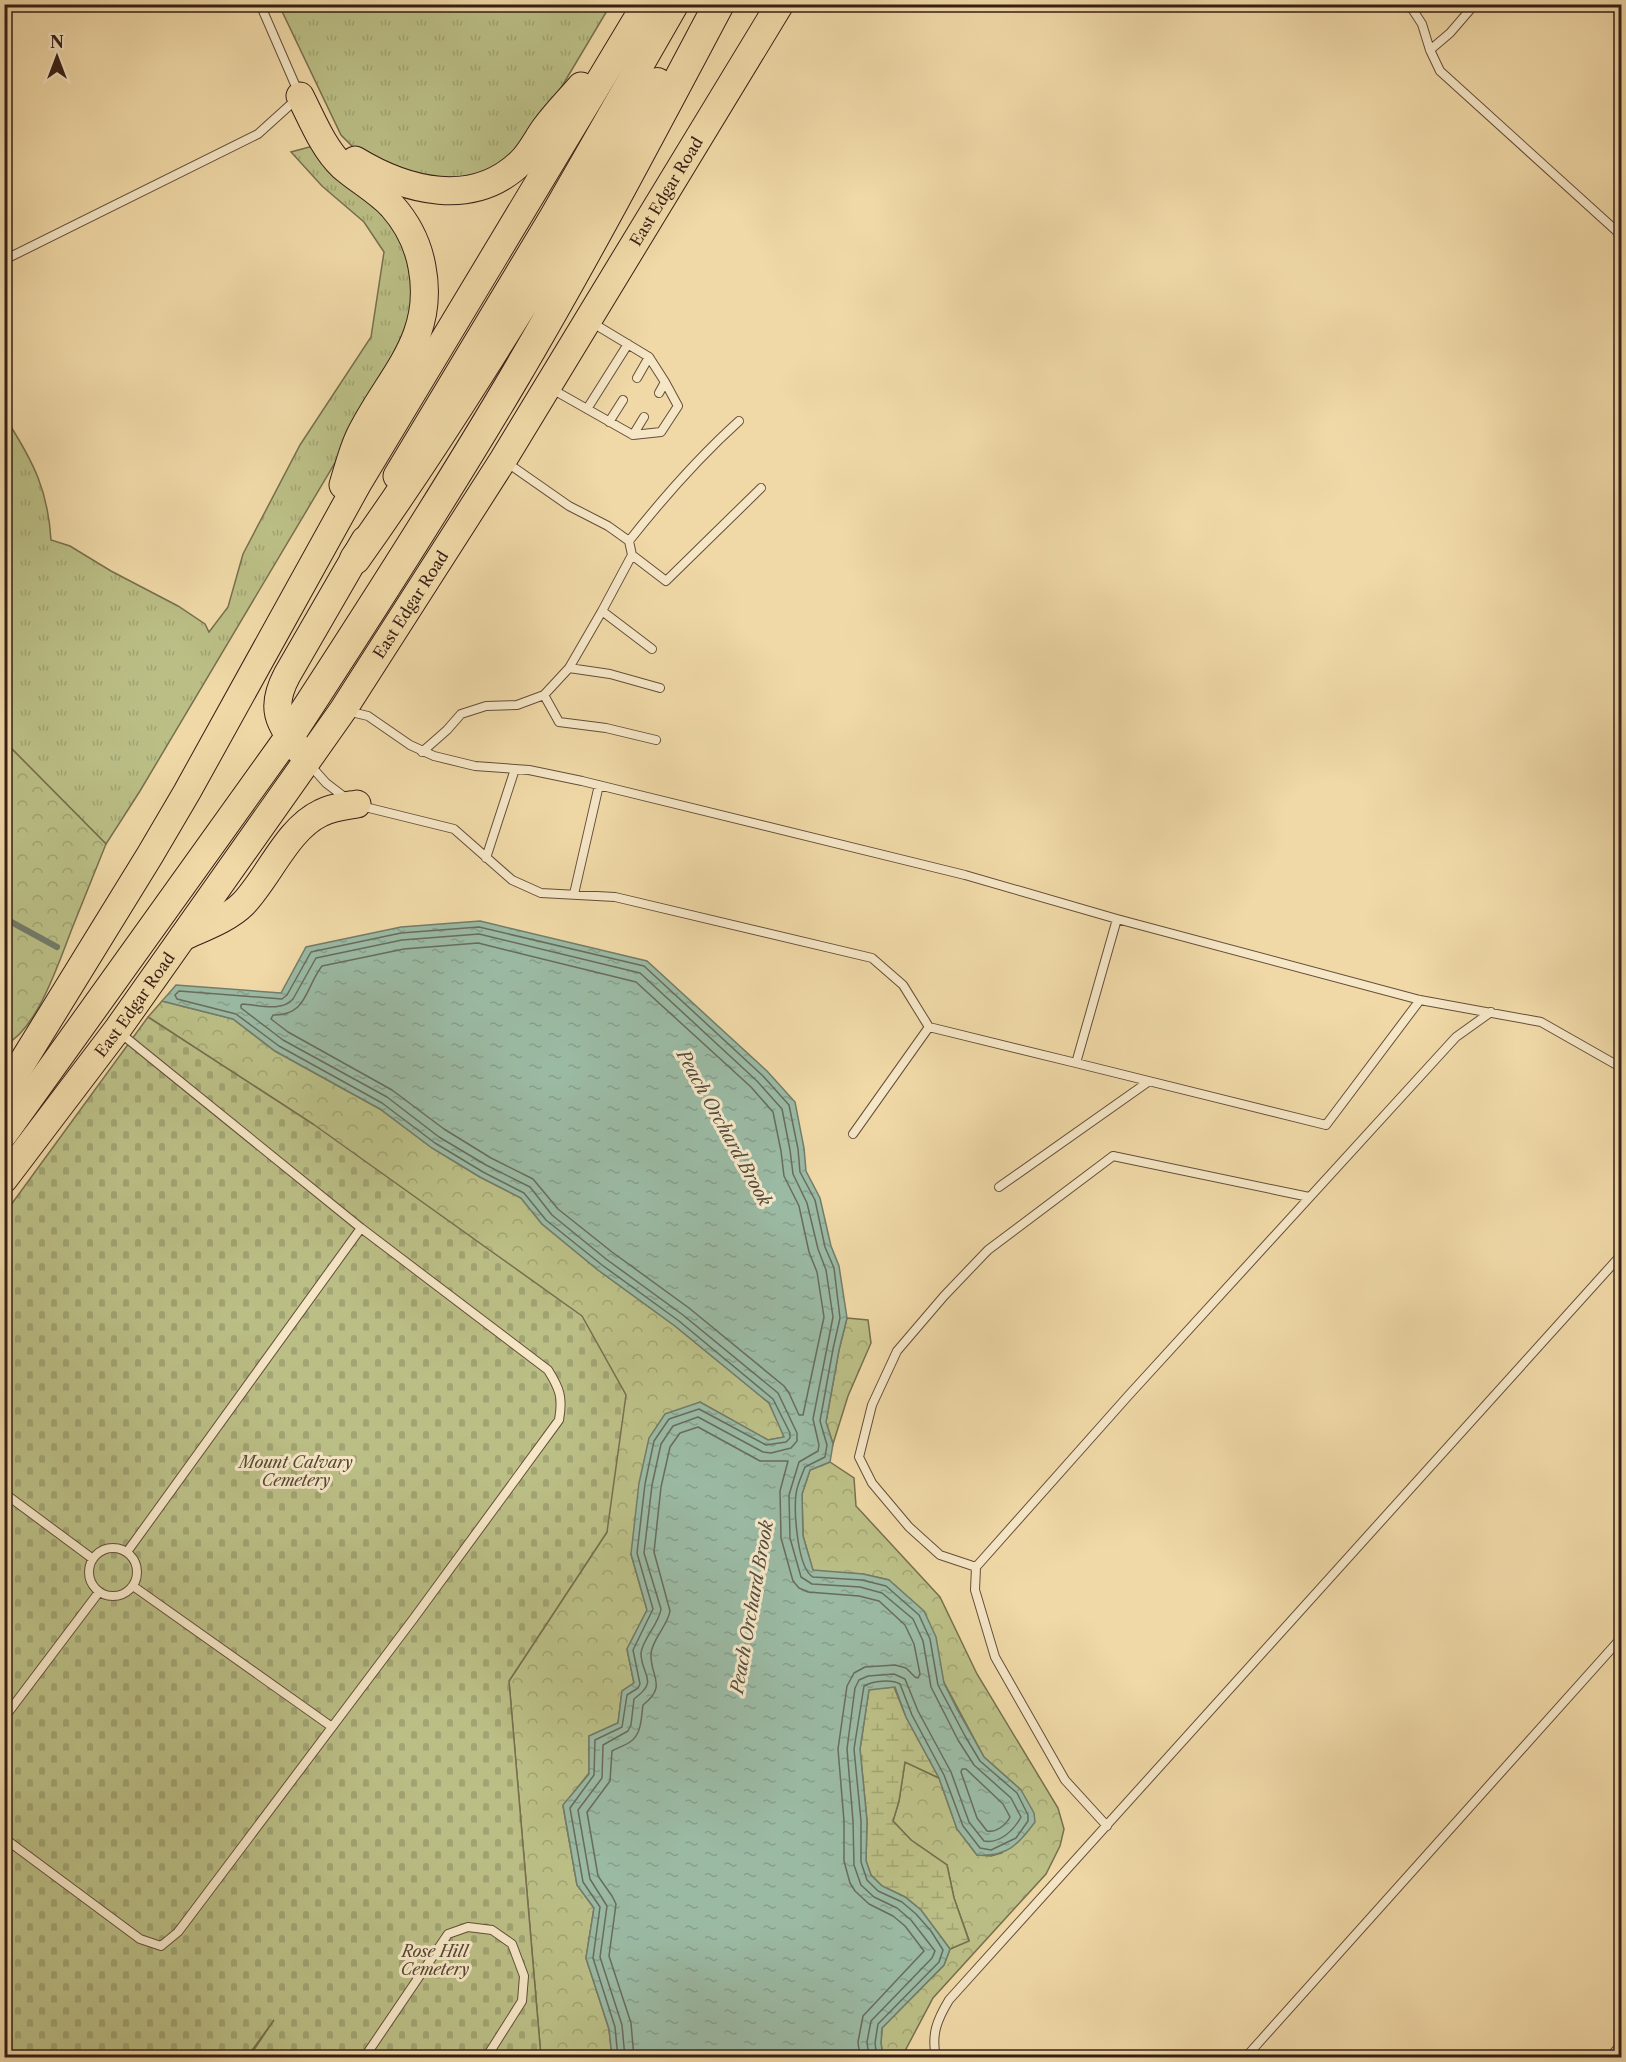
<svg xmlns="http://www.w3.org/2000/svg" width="1626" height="2062" viewBox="0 0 1626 2062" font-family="'Libre Caslon Text',serif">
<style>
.grass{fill:url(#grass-tufts);stroke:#786f4e;stroke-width:1.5}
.forest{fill:url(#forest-crowns);stroke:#786f4e;stroke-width:1.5}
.wetland{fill:url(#wetland-marsh);stroke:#786f4e;stroke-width:1.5}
.cemetery{fill:url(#cemetery-stones);stroke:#786f4e;stroke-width:1.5}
.water{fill:url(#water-ripples);stroke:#737c6b;stroke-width:1.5}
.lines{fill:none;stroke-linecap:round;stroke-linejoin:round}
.shore{stroke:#686c5d;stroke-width:1.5}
.stream{stroke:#737c6b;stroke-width:6}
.service-casing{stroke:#644e3a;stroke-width:10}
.trunk-casing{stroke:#361f16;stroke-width:29}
.motorway-casing{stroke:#361f16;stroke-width:32}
.service{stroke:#f5e6c6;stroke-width:8}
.trunk{stroke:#f0d9a7;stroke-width:27}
.motorway{stroke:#f0d9a7;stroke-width:30}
.labels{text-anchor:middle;stroke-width:6;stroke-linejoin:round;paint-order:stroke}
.street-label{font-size:16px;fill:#361f16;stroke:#f5e6c6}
.park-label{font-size:16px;font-style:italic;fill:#574732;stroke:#f5e6c6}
.water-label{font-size:18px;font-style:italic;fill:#544e41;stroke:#f5e6c6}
</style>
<defs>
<pattern id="grass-tufts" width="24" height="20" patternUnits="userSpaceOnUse" patternTransform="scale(1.5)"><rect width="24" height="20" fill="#bbbf86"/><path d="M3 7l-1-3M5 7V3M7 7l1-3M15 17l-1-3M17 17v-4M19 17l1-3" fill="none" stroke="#a1a473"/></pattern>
<pattern id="forest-crowns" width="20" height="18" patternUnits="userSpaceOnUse" patternTransform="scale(1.5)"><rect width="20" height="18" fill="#bbbf86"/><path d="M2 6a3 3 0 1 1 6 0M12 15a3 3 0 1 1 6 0" fill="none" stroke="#a1a473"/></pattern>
<pattern id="wetland-marsh" width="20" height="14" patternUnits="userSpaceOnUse" patternTransform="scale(1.5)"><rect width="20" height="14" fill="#bbbf86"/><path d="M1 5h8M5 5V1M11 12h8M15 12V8" fill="none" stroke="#a1a473"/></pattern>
<pattern id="cemetery-stones" width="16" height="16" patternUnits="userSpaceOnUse" patternTransform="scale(1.5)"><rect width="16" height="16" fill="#bbbf86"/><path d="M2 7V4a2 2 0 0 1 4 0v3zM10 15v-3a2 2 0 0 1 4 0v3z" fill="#a1a473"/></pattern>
<pattern id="water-ripples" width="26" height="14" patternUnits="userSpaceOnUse" patternTransform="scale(1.5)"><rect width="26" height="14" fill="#9bbaa4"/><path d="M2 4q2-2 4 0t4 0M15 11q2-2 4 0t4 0" fill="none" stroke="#869f8c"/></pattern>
</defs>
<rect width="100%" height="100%" fill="#f0d9a7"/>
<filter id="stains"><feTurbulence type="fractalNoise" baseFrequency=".00333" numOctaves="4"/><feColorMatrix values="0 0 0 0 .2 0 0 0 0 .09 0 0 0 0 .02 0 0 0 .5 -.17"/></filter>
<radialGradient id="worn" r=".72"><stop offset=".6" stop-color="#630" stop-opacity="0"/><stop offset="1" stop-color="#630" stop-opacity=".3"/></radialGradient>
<!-- grass -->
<path class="grass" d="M611,4l-81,136 -28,24 -38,15 -36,1 -74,-32 -13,-13 -62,-130z
M324,143l96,111 -12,86 -268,451 -34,53 -96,-97 -5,-20 -1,-307 4,2c26,41 40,69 43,118l19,6 41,25 67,35 27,18 4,8 19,-25 15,-53 57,-109 71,-108 13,-85 -20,-30 -42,-36 -31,-34z"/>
<!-- forest -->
<path class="forest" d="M4,727l6,20 96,97c-11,27 -22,55 -33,82 -13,33 -35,103 -68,119z
M162,1001l71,18 42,32 105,58 52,39 48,29 41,21 21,26 56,46 77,56 94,77 16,34 -17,3 -68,-38 -69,152 16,56 -20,39 7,34 -12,8 -4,32 -29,13v37l-26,33 14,79 17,23 -8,50 23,71 3,28h-71l-32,-376 98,-149 -294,-408 -165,-107z
M847,1318l21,2 3,23 -23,53 -15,48 -7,-22 13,-72z
M830,1462l24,16 2,28 84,91 37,77 81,134 6,21 -4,17 -14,28 -113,124 -27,51 4,8h-27l-2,-14 1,-15 62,-63 6,-16 19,-9 -15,-42 -7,-33 -36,-25 -18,-19 6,-20 6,-39 34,16 18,51 20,26 14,1 11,-3 19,-63 -37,-33 -95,-177 -26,-6 -50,-3 -10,-35 -1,-42 8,-24z"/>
<!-- wetland -->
<path class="wetland" d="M894,1687l12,30 33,61 -34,-16 -6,39 -6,20 18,19 36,25 7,33 15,43 -19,8 -29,-39 -16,-13 -23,-11 -11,-11 -5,-14 1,-40 -7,-72 9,-60z"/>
<!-- cemetery -->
<path class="cemetery" d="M148,1017l165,107 269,192 44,79 -19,137 -98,149 32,376h-292l25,-37 -27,37 -242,1v-845z"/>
<!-- water -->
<path class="water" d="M480,921l167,40 120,110 28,31 9,46 2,23 14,27 11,48 8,20 8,52 -8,32 -13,72 7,22 -3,18 -20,8 -8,24 1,42 10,34 50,4 26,6 35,31 12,26 8,46 13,26 27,48 37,33 13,23 1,9c-17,23 -28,35 -58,33l-20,-26 -18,-51 -33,-61 -11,-30 -26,3 -9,59 7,72 -1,40 5,14 11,11 23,11 16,13 29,39 -6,16 -62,63 -1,15 2,14h-271l-3,-28 -23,-71 8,-50 -17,-23 -14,-80 26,-31v-38l29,-13 4,-32 12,-8 -7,-34 20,-39 -16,-56 8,-71 10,-45 16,-24 35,-12 68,38 16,-3 -15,-34 -94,-77 -77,-56 -56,-46 -21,-26 -41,-21 -48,-29 -52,-39 -105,-58 -42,-32 -71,-18 14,-16 105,8 25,-46 95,-20z"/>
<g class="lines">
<!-- shore -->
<path class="shore" d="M478,943l158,39 115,105 22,25 8,39 3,25 15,30 10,46 8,20 7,45 -21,98h-4l-10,-22 -5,-7 -95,-78 -77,-56 -54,-43 -25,-30 -42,-21 -47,-29 -52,-39 -104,-58 -17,-13 2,-4c34,1 32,-27 49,-49l82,-17z
M962,1769h4l37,35 7,13c-4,8 -14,16 -23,14l-10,-13 -16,-46z
M618,2058l-3,-31 -22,-69 7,-51 -17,-25 -13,-74 24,-33 1,-35 27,-13 5,-32 11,-7 2,-4 -7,-34 20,-41 -16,-56 8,-69 9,-43 15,-22 30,-10 67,36 20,-3 4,-4v-5l-17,-34 -94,-78 -77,-56 -56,-45 -22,-27 -41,-21 -48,-29 -53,-40 -103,-57 -43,-32 -59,-15 -2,-4 4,-4 103,8 5,-4 24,-43 90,-19 78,-6 165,39 119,110 26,29 9,44 2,23 15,28 10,47 9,21 6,50 -7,31 -13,72 7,24 -2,12 -20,10c-3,8 -8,18 -9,27 -2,17 1,74 17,83l49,3 24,6 33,29 11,24 8,46 27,51 15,25 37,32 11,22v6l-12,17 -25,12 -11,-2 -17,-22 -19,-51 -32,-60 -12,-31c-9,-5 -27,-3 -36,2l-10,63 7,72v41l6,18 11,11 24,11 14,12 15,17 12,19 -4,12 -61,62 -3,19 2,15
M625,2058l-3,-33 -22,-68 7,-51 -17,-27 -12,-69 24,-32 1,-33 25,-14 3,-6 3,-26c26,-19 7,-23 7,-46 1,-13 18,-29 20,-44l-17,-56 8,-68 9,-41 12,-18 25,-9 65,35 8,1 20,-5 6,-7v-8l-19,-40 -95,-78 -77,-56 -54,-44 -22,-28 -44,-22 -47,-28 -52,-40 -104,-57 -42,-32v-3l2,-1c16,1 39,8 50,-5l23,-41 86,-18 77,-6 161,39 117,108 25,28 8,41 3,24 14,29 11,46 8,21 7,47 -20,102 6,26 -1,6 -19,11 -10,33 1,43 11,39 11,7 48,3 22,6 31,26 10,22 8,46 27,53 16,25 37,33 10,19c-7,13 -21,27 -37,24l-15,-19 -18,-50 -33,-61 -13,-32 -11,-5 -26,2 -9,4 -4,8 -8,61 6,72 1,44 7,20 13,12 23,11 14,12 24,31 -3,7 -61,63 -4,21 2,16
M634,2058l-3,-35 -22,-67 7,-52 -4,-8 -14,-20 -11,-64 23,-31 2,-30c5,-3 12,-5 18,-9 12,-8 11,-24 13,-37 25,-20 7,-28 8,-51 0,-13 17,-29 19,-43l-16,-59 7,-65 9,-40 10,-14 18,-6 62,34h28l-8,30 1,47 12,43 6,7 9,4 51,4 20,5 26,24 9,19 6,30 -2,4 -3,-1 -9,-9 -11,-3 -30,2 -11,6 -7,13 -9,63 6,72v40l6,22 5,8 14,13 24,12 12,10 19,25 -61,65 -5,26 2,16"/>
<!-- stream -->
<path class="stream" d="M4,918l53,29"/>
<defs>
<path id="service" d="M1409,4l13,20 8,26 10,21 182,165
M1430,50l20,-17 25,-29
M4,260l254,-126 42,-38 -40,-92
M591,322l58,35 16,25 -6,11
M637,378l12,-21
M550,388l83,47 11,-18
M587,409l41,-65
M609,422l14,-22
M633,435l28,-3 17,-26 -13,-24
M506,462l63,44 39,20 21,15 3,14 -30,56
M629,541c34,-43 69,-83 110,-120
M632,555l34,26 95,-93
M569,668l33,-57 50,38
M544,695l25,-27 41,6 50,14
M347,711l21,5 42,29 24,11 41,10 54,4 53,11 383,94 152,44 303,81 121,22 81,46
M422,752l25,-22 14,-16 25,-8 31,-1 27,-10 15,27 47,6 50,12
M310,765l16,18 21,16
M361,806l93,23 58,51 29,13 74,4 257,61 31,27 26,42 147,36 41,-144
M486,858l29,-89
M574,894l25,-109
M1076,1063l250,62 94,-125
M853,1134l76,-107
M999,1187l149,-105
M4,1493l89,66
M89 1572a24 24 0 1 1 48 0a24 24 0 1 1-48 0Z
M127,1552l234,-324
M976,1567l-36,-12 -31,-28 -37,-44 -13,-26 13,-52 25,-54 47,-55 44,-46 125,-94 196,41
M133,1586l199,141
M4,1718l95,-126
M1107,1826l-42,-46 -70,-123 -20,-67 1,-23 152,-171 328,-359 35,-25
M4,1838l136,101 21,7 17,-14 236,-314 145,-198c4,-22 1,-31 -11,-50l-187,-142 -242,-196
M364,2058l84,-124 20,-7 24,3 20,14 12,32 -2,25 -36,57
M936,2058c-5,-24 1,-38 13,-58l673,-746
M1245,2058l377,-421
M1609,2058l13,-14"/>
<g id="trunk">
<path d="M300,96c12,23 23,52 42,70 16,14 36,25 50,40 15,17 26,38 30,61 14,73 -34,110 -63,170 -7,15 -11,32 -16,48"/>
<path d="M355,160c51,31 118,49 166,2 10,-10 16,-23 24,-34 11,-15 24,-28 36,-42"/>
<path d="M397,476l156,-259 122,-213"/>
<path d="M300,751c-21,-29 -31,-42 -13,-76l78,-135"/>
<path d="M183,937c19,-9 45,-18 60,-33 26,-27 44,-75 78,-91 12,-6 24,-7 36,-9"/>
<path d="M4,1092l146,-237 37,-63 171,-309 288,-479"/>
<path d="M4,1134l285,-398"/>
<path id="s1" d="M4,1179l113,-149 226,-320 160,-250 277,-456"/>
</g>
<path id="motorway" d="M355,559c109,-153 204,-316 302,-476
M289,736c77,-118 153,-236 225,-358 72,-122 138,-248 205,-374"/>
</defs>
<!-- service casing -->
<use href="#service" class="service-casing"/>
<!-- trunk casing -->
<use href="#trunk" class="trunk-casing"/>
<!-- motorway casing -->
<use href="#motorway" class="motorway-casing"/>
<!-- service -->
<use href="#service" class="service"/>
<!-- trunk -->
<use href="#trunk" class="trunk"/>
<!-- motorway -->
<use href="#motorway" class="motorway"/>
</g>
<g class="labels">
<!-- street labels -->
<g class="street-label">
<text dy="6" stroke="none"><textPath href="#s1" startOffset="1190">East Edgar Road</textPath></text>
<text dy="6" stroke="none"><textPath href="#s1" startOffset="704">East Edgar Road</textPath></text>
<text dy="6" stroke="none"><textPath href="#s1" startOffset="218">East Edgar Road</textPath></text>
</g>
<!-- park labels -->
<g class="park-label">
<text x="296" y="1468">Mount Calvary<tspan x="296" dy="18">Cemetery</tspan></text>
<text x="435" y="1957">Rose Hill<tspan x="435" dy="18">Cemetery</tspan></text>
</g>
<!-- water labels -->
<g class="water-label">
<text transform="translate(724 1128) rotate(61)" y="6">Peach Orchard Brook</text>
<text transform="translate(752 1607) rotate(-80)" y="6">Peach Orchard Brook</text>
</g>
</g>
<!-- margin -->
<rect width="1626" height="2062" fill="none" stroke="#f0d9a7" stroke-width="24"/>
<rect x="6" y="6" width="1614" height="2050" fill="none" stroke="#361f16" stroke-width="3"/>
<rect x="12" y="12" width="1602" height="2038" fill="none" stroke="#361f16" stroke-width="1.5"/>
<!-- north arrow -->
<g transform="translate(57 57)" stroke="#f5e6c6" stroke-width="4.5" paint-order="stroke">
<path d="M0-4.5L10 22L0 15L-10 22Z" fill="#361f16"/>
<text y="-9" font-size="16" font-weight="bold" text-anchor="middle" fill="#361f16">N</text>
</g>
<rect width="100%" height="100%" filter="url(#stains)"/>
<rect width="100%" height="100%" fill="url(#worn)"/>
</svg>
